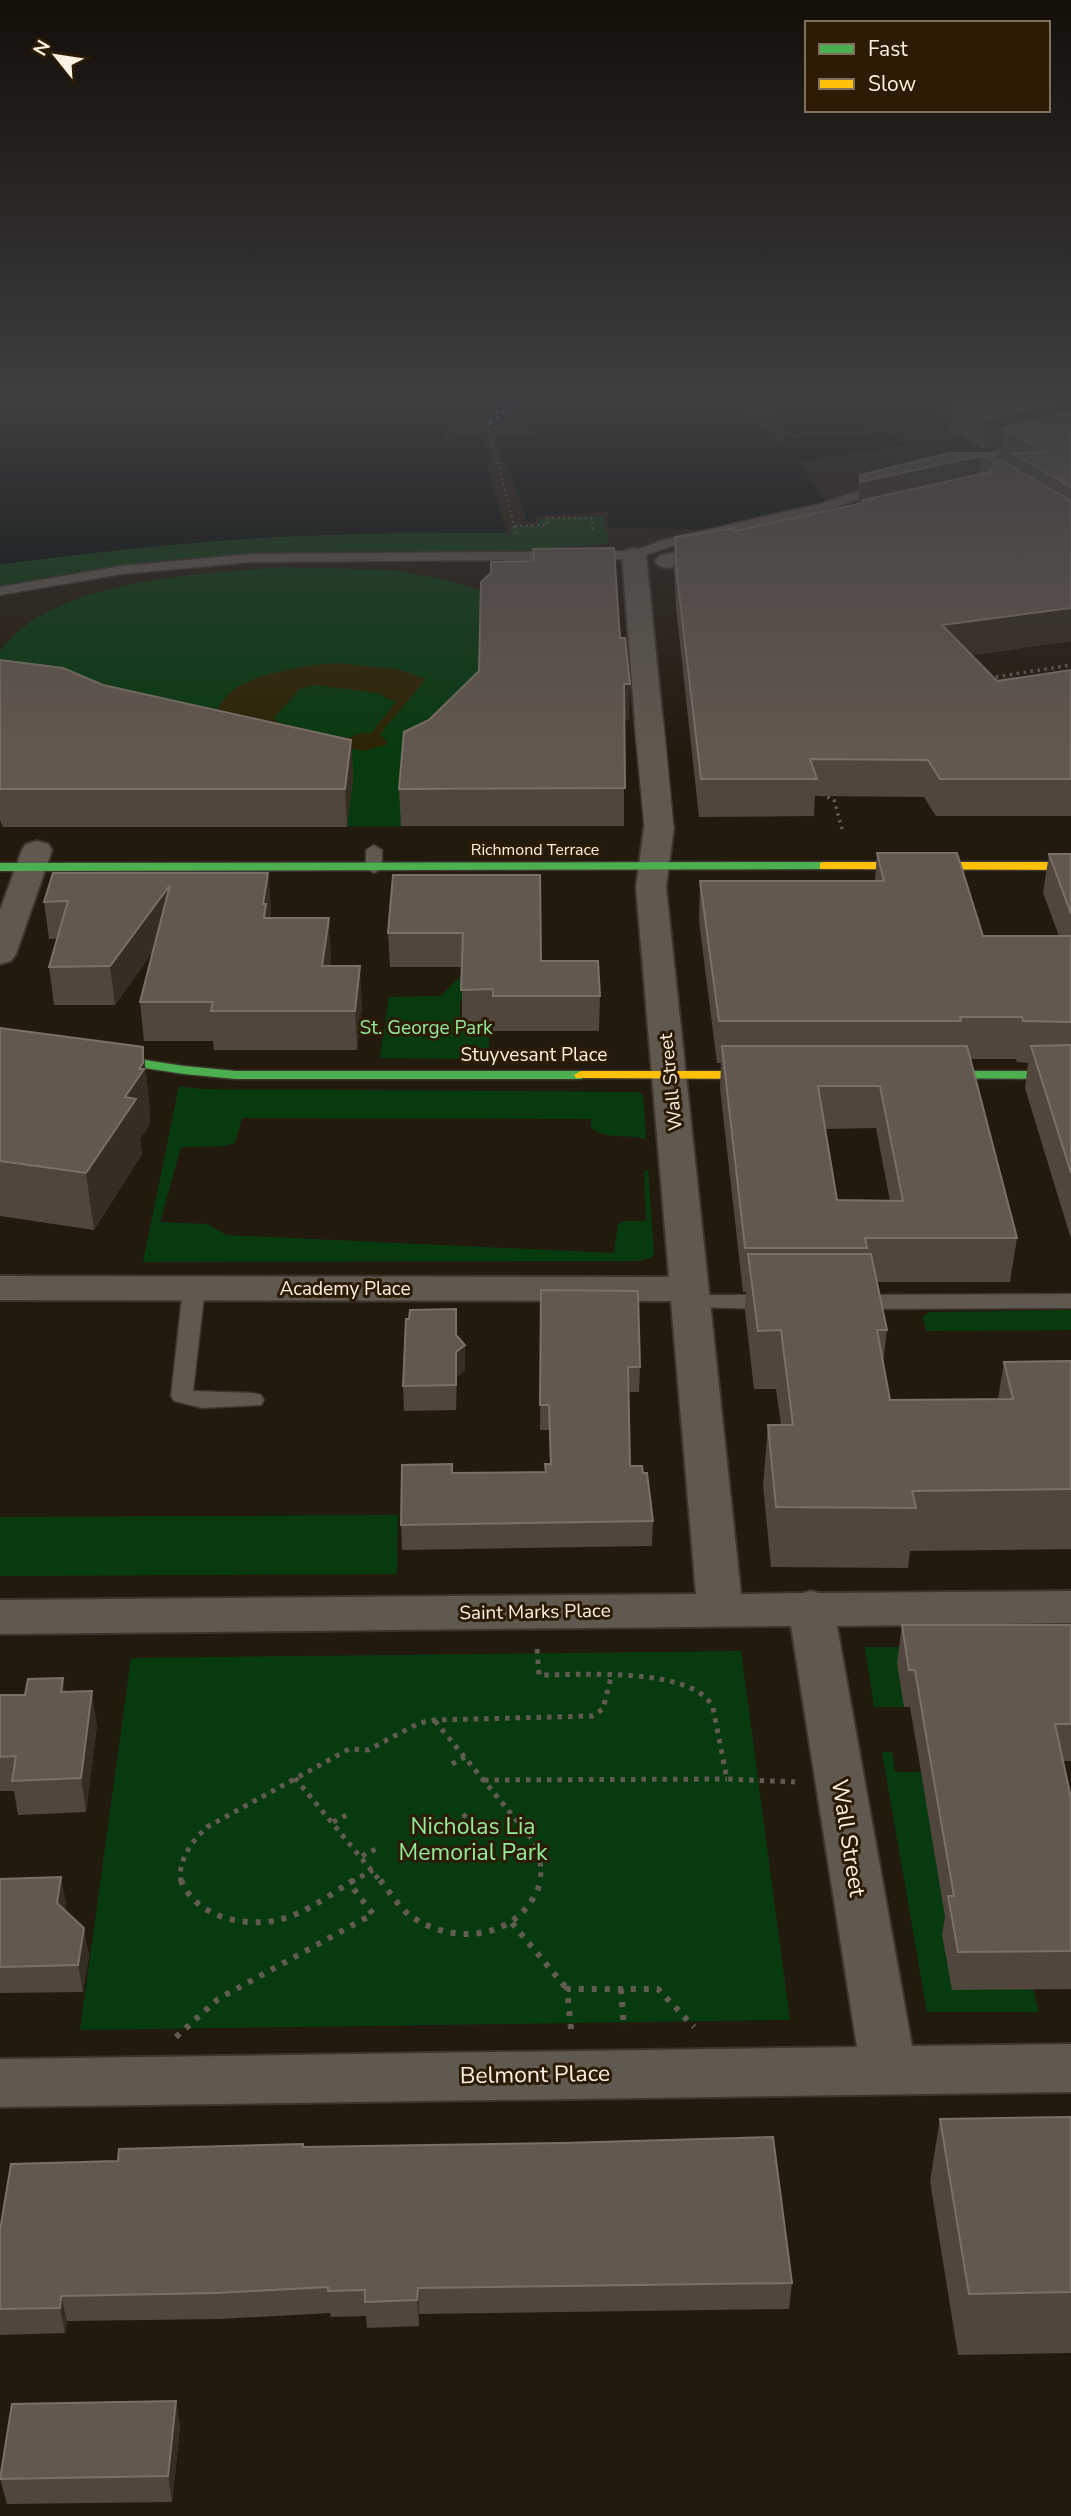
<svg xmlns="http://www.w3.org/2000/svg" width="1071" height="2516" viewBox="0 0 1071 2516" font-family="'Nunito Sans',sans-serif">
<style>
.green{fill:#083a10}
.sand{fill:#2d2405;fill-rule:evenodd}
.water{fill:#030b0a}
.pier{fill:#231a0e}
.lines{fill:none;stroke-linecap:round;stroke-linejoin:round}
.ferry{stroke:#52d6d9;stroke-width:2;stroke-dasharray:5 4.5;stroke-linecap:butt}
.lane-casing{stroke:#3c342d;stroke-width:3}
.street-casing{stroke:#3c342d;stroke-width:4}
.fast-casing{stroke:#3c342d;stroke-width:3}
.slow-casing{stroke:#3c342d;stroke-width:3}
.path-far3{stroke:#615b52;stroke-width:2.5;stroke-dasharray:2 3.5;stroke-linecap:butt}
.path-far2{stroke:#615b52;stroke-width:3.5;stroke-dasharray:2.5 4.5;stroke-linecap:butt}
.path-far1{stroke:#615b52;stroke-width:5;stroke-dasharray:4.5 6;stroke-linecap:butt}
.path{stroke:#615b52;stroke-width:6;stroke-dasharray:5 8;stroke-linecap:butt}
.lane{fill:#60594f;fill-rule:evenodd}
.street{fill:#60594f;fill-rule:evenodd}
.fast{fill:#4caf50;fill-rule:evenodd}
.slow{fill:#ffc107;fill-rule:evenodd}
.street-bridge-casing{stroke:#3c342d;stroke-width:32;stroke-linecap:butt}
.street-bridge{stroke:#60594f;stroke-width:29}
.wall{fill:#50463e;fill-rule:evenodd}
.shaded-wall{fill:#362d23}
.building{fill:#63584f;stroke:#7b7067;stroke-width:2;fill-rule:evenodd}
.labels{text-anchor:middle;stroke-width:6;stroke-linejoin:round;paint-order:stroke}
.far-street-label{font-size:16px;fill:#fdf1e4;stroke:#2c1b05}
.park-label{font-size:19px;fill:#94ed9a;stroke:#2c1b05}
.street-label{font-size:19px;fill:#fdf1e4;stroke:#2c1b05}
.near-park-label{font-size:23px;fill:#94ed9a;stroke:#2c1b05}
.near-street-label{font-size:23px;fill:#fdf1e4;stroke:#2c1b05}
</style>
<rect width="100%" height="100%" fill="#231a0e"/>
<!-- green -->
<path class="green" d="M608,512v32l-73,5 -15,5c-90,-1 -181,-5 -272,0 -83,4 -166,16 -248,33v-23c92,-11 184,-22 277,-27 77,-4 153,-4 230,-4l-2,-10 32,-1 -1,-6z
M284,567l108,3 55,10 42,13 140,127 -6,1 1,105 -621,1 -3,-7v-169c53,-73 202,-77 284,-84z
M464,973l28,27 -32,1v24h31l-4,34 -107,-1 9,-61 52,-1z
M179,1086l21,3 439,3 4,3 3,44c-16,-5 -43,1 -55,-12v-8l-349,-1 -7,25 -11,3 -43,1 -21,75 47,2 19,11 388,18 4,-29 7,-3h21l-2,-49 4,-2 6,84 -3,4 -13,3 -495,1z
M1071,1310v20l-145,1 -3,-14 6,-5z
M398,1515l-1,59 -397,2v-59z
M865,1647h101l-62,60h-30z
M741,1651l49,369 -710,10 51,-372z
M882,1752h10l3,20h26l112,217 6,23h-112z"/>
<!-- sand -->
<path class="sand" d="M335,663l61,6 30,10 -46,55 7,7 -1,4 -23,6 -147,-35c5,-41 87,-50 119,-53zM316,685l67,9v3l13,5 -25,31h-11l-12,5 -70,-11 2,-3 -6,-6 26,-29z"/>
<!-- water -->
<path class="water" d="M0,400h1022l-58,24 -75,9 18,12 -109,17 28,39 -125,28 -93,-1 -1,-16 -71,4 1,7h-31l2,10c-77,0 -154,0 -231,4 -92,5 -185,16 -277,27z"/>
<!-- pier -->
<path class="pier" d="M921,400h14l30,17 67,-4 -114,17 -135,9 3,4 -10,1 -36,-40 25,-2 28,32 160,-15z
M528,424l6,12 -39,2 7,24h5l20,60h9v-6l72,-4v20l-3,-3 -1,-13 -64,3 -3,7h-27l1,8 -4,3 -20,-74h3l-6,-25 -40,1 -3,-12z"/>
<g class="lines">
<!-- ferry -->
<path class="ferry" d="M490,422l17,-22
M488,425l32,-25"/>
<defs>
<path id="lane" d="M1071,430v7l-109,28 -6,-4z
M885,482l4,1v6l-61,21 -156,36 -38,13 -382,3 -130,12 -122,21v-8l122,-21 130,-12 381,-3 30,-11 157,-36z
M374,845l8,5v18l-8,5 -8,-5v-18z
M194,1281l8,2 3,5 -12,103 60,2 8,2 3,5 -3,5 -59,3 -28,-7 -3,-5 12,-108 3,-5z
M1071,1294v14l-217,1 -8,-2 -3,-5 3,-5 8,-2z
M691,1295h82l8,2 3,5 -3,5 -8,2 -90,-2 -3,-5 3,-5z"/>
<path id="street" d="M727,544l8,2 4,5 -4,5 -68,12 -8,-2 -4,-5 4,-5 8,-2z
M634,548l8,2 4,5 17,168 -4,6 -10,2 -10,-2 -4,-6 -13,-168 4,-5z
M659,818l10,3 5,6 -8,60 75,707 62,-1 8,-2 8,2 252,-2v32l-234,3 75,420 159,-2v48l-1071,15v-48l857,-12 -66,-421 -791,8v-34l696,-6 -25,-293 -671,-1v-24l669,1 -33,-390 8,-60 5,-6z
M37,841l11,3 4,6 -36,104 -5,7 -11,3v-54l22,-60 4,-6z"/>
<path id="fast" d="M824,862l4,1v6l-828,2v-8z
M0,1038l184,28 52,5h345l7,4 -7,4h-345l-52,-5 -184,-28z
M924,1071h147v8l-152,-1 -2,-3z"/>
<path id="slow" d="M824,862h247v8l-251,-1v-6z
M581,1071h191l7,4 -7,4 -196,-1 -2,-3z"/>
</defs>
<!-- lane casing -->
<use href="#lane" class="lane-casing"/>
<!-- street casing -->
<use href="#street" class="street-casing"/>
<!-- fast casing -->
<use href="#fast" class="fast-casing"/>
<!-- slow casing -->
<use href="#slow" class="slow-casing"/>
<!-- path-far3 -->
<path class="path-far3" d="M742,400l4,4
M902,419l8,4
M885,421l8,5
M488,425l28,109
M881,425l2,2
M515,526l32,-1v-7h45l1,15"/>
<!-- path-far2 -->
<path class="path-far2" d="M989,678l82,-13
M821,794l13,6 8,29"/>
<!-- path-far1 -->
<path class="path-far1" d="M537,1649l2,26c39,0 156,-9 174,33l14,71 68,3
M435,1721l105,128 1,33
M452,1764l13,-7
M295,1778l86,104
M484,1780l243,-1
M463,1814l5,5
M333,1822l16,-8
M403,1847l5,6
M362,1856l16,-8
M181,1882c-4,-21 11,-41 26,-55l142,-78 19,1 51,-27 16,-3 158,-4 10,-7 8,-32
M351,1882l22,-12"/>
<!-- path -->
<path class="path" d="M181,1880c14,37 65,49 101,39 25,-7 46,-23 67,-36
M380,1880c10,12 20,29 32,37 47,31 112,20 129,-37
M512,1923l55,66
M621,1989l3,39
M571,2029l-4,-40h91l36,38
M176,2037l42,-38 155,-85 -24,-31 5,-3"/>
<!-- lane -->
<use href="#lane" class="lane"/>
<!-- street -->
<use href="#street" class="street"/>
<!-- fast -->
<use href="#fast" class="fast"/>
<!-- slow -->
<use href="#slow" class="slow"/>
<defs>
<path id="street-bridge" d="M649,723l10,104"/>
</defs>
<!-- street-bridge casing -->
<use href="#street-bridge" class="street-bridge-casing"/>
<!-- street-bridge -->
<use href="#street-bridge" class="street-bridge"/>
</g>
<!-- wall -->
<path class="wall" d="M953,400h118v241l-99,14 25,26 74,-11v146h-135l-12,-19 -109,-1 -1,20 -115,1 -23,-209 -2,-38 1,-33 60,-6 122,-27 3,-29 128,-22 22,13 -10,-7 1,-14 -17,5 -34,-21z
M620,638l9,82h-5v106h-223l-2,-37z
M0,660l103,25 248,55 2,37 -6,50h-344l-3,-7z
M877,853l106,83h76l-16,-43 6,-39h22v385l-46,-151 3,-25 -11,-1 -1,-3h-46l47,179 -7,44h-133l10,48 -4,34 7,36 108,-1 6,-37 67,-1v188l-161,2 -2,17 -137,-1 -8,-82 5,-60h13l-5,-36h-22l-9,-78 1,-19h-3l-23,-204 1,-25h-4l-18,-142 1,-40h175zM876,1128l14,73 -53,-1 -12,-71z
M268,873l3,37 -1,8 61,38 -1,10 32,39 -5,45h-143l-1,-9h-69l-4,-39 13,-51 -38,54h-61l-5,-38 8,-28h-8l-5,-37z
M393,875l207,121 -1,35h-106v-7h-31v-57h-72l-2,-34z
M0,1028l143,19 6,54 1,23 -10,15 2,15 -48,76 -94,-14z
M541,1290l99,77 -1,25h-11l2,74 13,7 10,48 -1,25 -250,4 -1,-25 51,-52 93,-1 5,-8 -1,-34h-9z
M457,1336l8,34 -8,7 -1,33 -52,1 -1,-25z
M902,1625h169v136h-8l8,37v191l-119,1 -10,-56 3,-17 -24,-145 -11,-65h-6l-7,-44z
M66,1692l31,33 -11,87 -68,3 -4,-24h-14v-96z
M61,1877l5,27 -1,7 24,44 -6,37 -83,1v-114z
M1071,2117v236l-113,2 -28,-174 10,-62z
M303,2147l489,136 -3,26 -370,5v12l-52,2 -1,-12 -35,1 -1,-4 -110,6 -153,2 -2,12 -65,2v-105l118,-69z
M176,2401l4,26 -8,75 -165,2 -7,-25z"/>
<!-- shaded-wall -->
<path class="shaded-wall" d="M1071,400v28h-68l-2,17 -17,5 3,-31z
M981,456l-4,30 -119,27 2,-31z
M1071,608v33l-132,18 3,-34z
M624,684h6l-1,36h-6z
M351,740l2,37 -6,50 -2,-38z
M268,873l3,37 -3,18 -1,28 -4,-52z
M170,885l4,37 -59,83 -5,-39z
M329,918l2,38 -6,49 -3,-39z
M360,966l2,39 -5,45 -2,-39z
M143,1047l6,54 1,23 -10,15 2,15 -48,76 -8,-57 53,-104z
M456,1309v43l9,-7v25l-8,7 -1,33z
M63,1678l6,34 -8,-20z
M92,1691l5,34 -11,87 -5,-34z
M61,1877l5,27 -4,25 -5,-26z
M84,1928l5,27 -6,37 -5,-27z
M418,2288l1,26v12l-2,-26z
M61,2296l6,25 -2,12 -5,-25z
M176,2401l4,26 -8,75 -4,-26z"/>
<!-- building -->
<path class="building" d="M953,400h116l-82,19z
M1071,411v76l-59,-34 33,-1 -42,-24z
M949,453h39l83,48v107l-129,17 55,56 74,-11v109h-131l-12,-19 -118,-1 7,20h-116l-24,-204 -2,-38 59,-9 1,3 128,-28v-3l127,-28 5,-6 -3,-7 -11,-3 -121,26v-7z
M614,548l6,90h5l5,46h-6l1,104 -226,1 5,-57 25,-12 50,-49 2,-89 10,-9v-11l43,-1 -1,-12z
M0,660l63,8 40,17 248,55 -6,49h-345z
M877,853h80l26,83h88v86l-48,-1 -1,-4h-62l1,4h-242l-19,-140h184z
M1049,854h22v60z
M53,873h215l-5,31h3l-2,14h65l-7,48h38l-5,45h-144l2,-9h-73l30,-117 -60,81 -61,1 19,-66 -24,1z
M393,875h147l1,86h57l2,35h-107v-7l-32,1 2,-57h-75z
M0,1028l143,19v16l-4,6h5l-19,28 11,2 -50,74 -86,-12z
M1071,1045v128l-40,-127z
M722,1046h245l50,192h-152l2,10h-122zM818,1086h62l23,115 -66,-1z
M748,1254h123l16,76h-10l13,70 123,-1 -9,-37 67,-1v128l-159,2 4,17 -140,-1 -8,-82h25l-12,-95 -23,1z
M541,1290l97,1 2,76h-12l2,99h12l1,7h4l6,48 -252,4 1,-60 50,-1v9l94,-1 -1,-8h6l-2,-59h-9z
M456,1309v26l9,10 -9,7v33l-53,1 3,-67h3l1,-9z
M902,1625h169v99h-16l16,74v153l-113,1 -10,-56h6l-28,-161 -11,-65h-6z
M63,1678l-2,14 31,-1 -11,87 -69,3 4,-25 -16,1v-62h25l3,-16z
M61,1877l-4,26 27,25 -6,37 -78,2v-88z
M1071,2117v175l-102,2 -29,-175z
M773,2137l19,146 -374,5 -1,12 -52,2v-12l-37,1v-4l-112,6 -155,3 -1,12 -60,1v-79l11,-66 107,-3 1,-12 184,-5v3l260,-4z
M176,2401l-8,75 -168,3 12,-75z"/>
<!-- sky -->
<linearGradient id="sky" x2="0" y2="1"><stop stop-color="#130e08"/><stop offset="0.53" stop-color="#3f3e41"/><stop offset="1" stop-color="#3f3e41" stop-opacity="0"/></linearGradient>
<rect width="1071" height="752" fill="url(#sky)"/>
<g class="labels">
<!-- far-street labels -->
<g class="far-street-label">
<text x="535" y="855">Richmond Terrace</text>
</g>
<!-- park labels -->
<g class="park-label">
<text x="426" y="1034">St. George Park</text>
</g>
<!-- street labels -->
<g class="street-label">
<text x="534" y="1061">Stuyvesant Place</text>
<text transform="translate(670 1082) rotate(-96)" y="7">Wall Street</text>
<text x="345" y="1295">Academy Place</text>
<text transform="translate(535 1611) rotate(-1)" y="7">Saint Marks Place</text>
</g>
<!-- near-park labels -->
<g class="near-park-label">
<text x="473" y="1834">Nicholas Lia<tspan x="473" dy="26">Memorial Park</tspan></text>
</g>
<!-- near-street labels -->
<g class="near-street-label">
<text transform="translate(849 1838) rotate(81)" y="8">Wall Street</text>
<text transform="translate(535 2074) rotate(-1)" y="8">Belmont Place</text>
</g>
</g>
<!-- legend -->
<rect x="805" y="21" width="245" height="91" fill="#2c1b05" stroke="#80715e" stroke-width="2"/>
<rect x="819" y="44" width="35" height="10" fill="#4caf50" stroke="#80715e" stroke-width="2"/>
<text x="868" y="56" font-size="21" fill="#fdf1e4">Fast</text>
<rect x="819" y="79" width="35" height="10" fill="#ffc107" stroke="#80715e" stroke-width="2"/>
<text x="868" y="91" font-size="21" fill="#fdf1e4">Slow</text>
<!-- north arrow -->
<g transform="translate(56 56) rotate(300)" stroke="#2c1b05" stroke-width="5" paint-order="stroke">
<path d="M0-5L12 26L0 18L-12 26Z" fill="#fdf1e4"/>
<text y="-10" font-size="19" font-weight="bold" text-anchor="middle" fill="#fdf1e4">N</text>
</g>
</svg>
